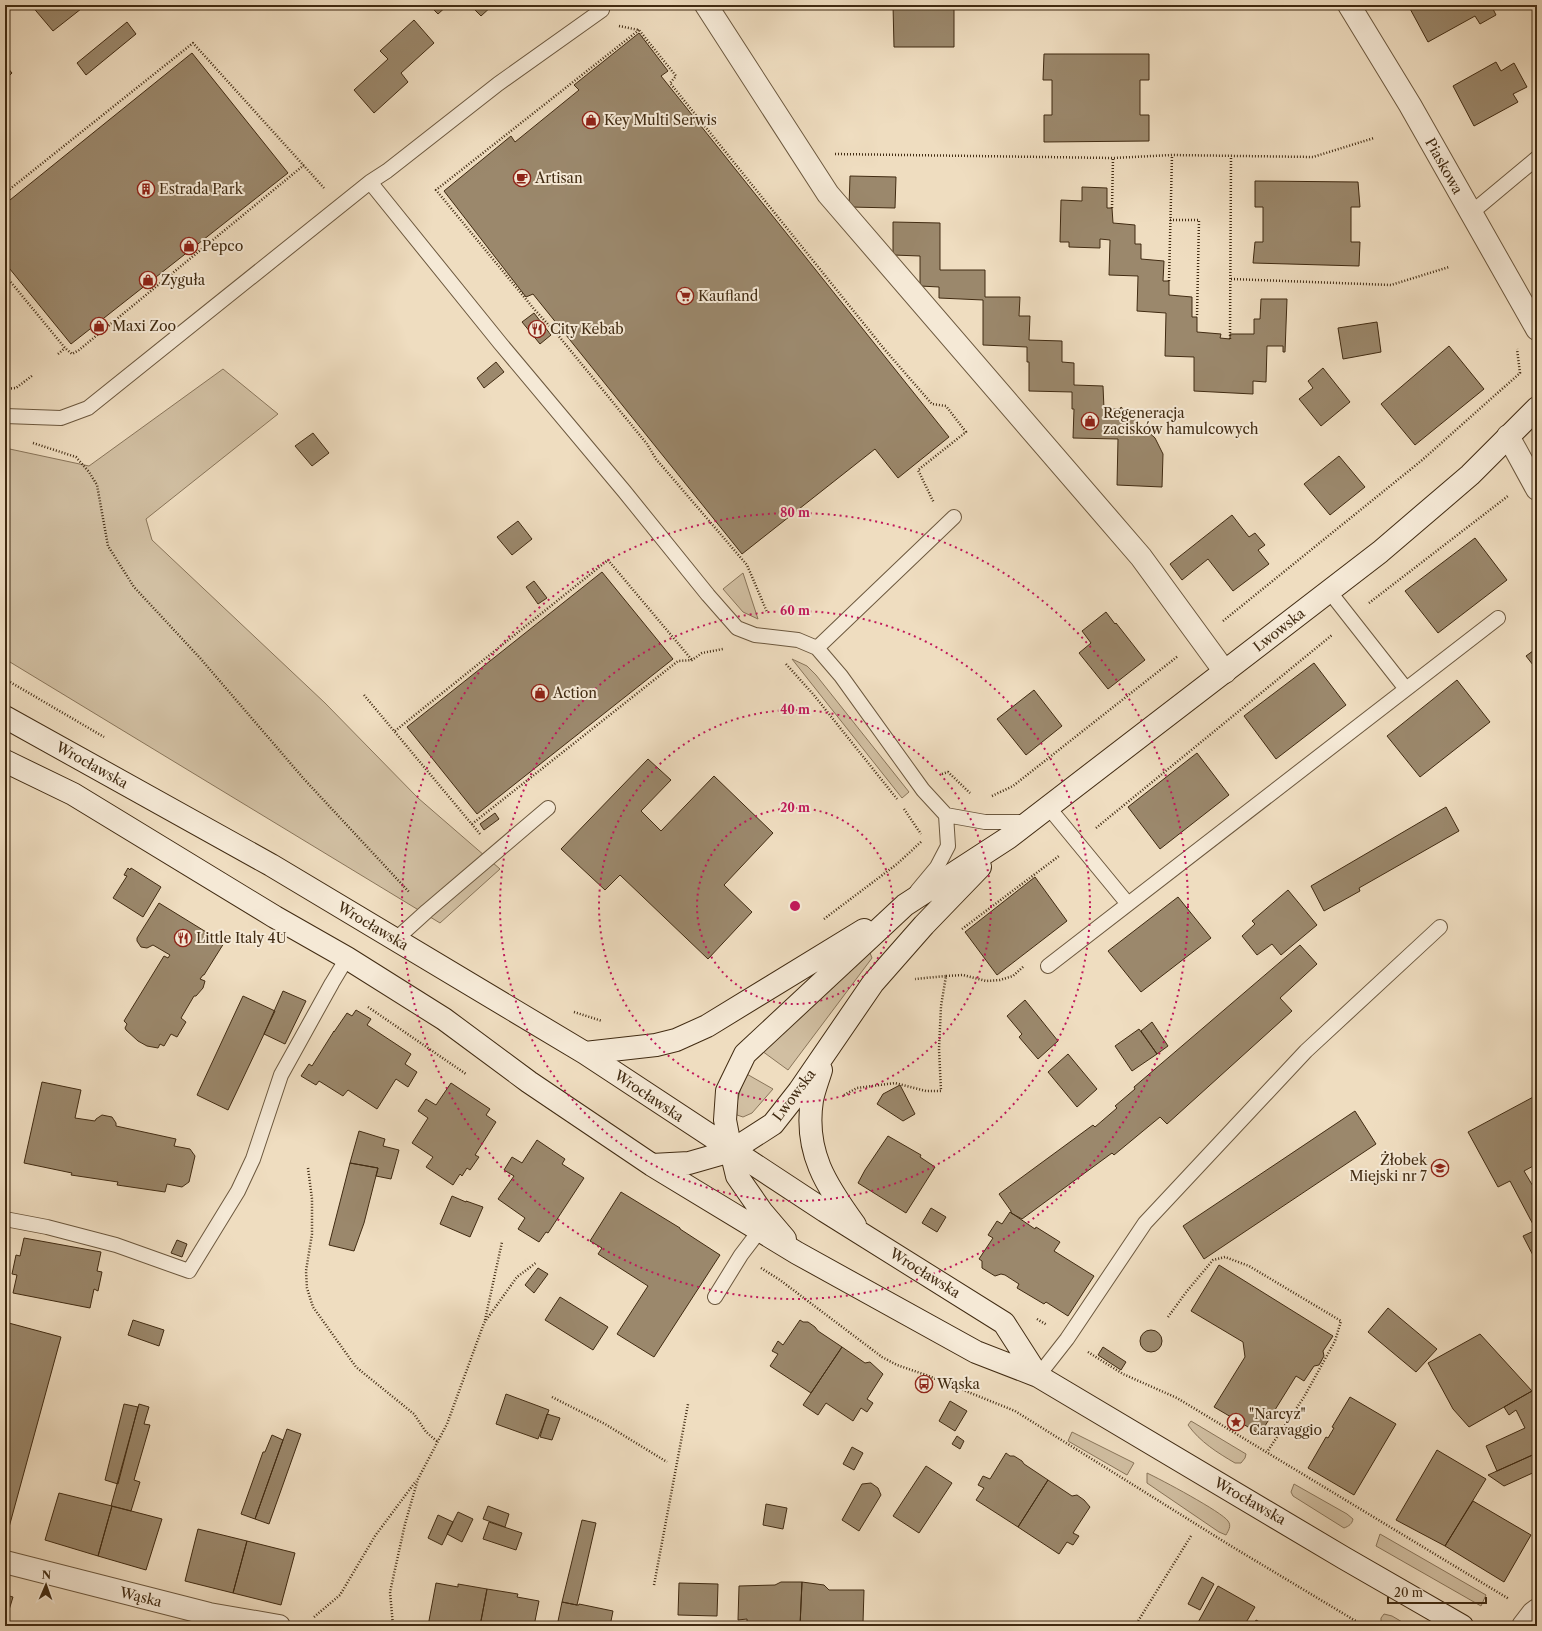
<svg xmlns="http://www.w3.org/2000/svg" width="1542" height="1631" viewBox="0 0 1542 1631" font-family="'Libre Caslon Text',serif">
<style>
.green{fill:#d1bfa2;stroke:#89755a}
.building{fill:#9b886c;stroke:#412b12}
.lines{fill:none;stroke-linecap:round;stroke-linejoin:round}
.lane-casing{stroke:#6c583e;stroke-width:16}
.street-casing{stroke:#6c583e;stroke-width:24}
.secondary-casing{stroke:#412b12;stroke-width:24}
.path{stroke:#412b12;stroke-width:2.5;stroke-dasharray:1 2;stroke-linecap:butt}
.lane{stroke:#f5e9d6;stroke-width:14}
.street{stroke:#f5e9d6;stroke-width:22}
.secondary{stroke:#f5e9d6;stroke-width:22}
.ring{fill:none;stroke:#c2185b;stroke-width:2;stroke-dasharray:2 4}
.labels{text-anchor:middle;stroke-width:4;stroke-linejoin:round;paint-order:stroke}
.poi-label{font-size:14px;fill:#412b12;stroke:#f5e9d6;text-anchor:start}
.street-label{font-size:14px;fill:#412b12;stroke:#f5e9d6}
.centre{fill:#c2185b;stroke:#f5e9d6;stroke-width:2}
.ring-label{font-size:12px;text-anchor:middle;font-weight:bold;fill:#c2185b;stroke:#f5e9d6;stroke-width:4;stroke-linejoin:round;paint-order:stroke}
</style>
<rect width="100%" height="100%" fill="#efddc0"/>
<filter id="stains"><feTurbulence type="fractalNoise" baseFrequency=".005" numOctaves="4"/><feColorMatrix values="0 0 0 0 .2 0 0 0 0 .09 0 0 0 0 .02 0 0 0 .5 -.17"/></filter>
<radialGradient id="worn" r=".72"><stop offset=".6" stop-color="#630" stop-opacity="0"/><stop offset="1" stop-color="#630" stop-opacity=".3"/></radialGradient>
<!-- green -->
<path class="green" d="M223,369l55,45 -132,105 6,21 173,163 93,95 82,71 -60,54 -435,-264v-211l84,18z
M743,573l15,46 -15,-7 -20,-23z
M792,659l15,7 9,9 93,117 -7,6z
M870,953l2,5 -84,112 -26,-19z
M745,1073l28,16 -21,24 -9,4 -6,-2 -1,-9z
M1191,1421l55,33 -1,4 -4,5h-6c-17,-10 -35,-21 -47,-38z
M1072,1432l62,31 -7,12 -59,-34z
M1147,1473c13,6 75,39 81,48 4,5 0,10 -2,14l-7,-3 -72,-49z
M1294,1484l53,30 6,5c-1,5 -4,7 -9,9l-51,-32 -2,-4z
M1380,1534l106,61 -5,11 -105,-60z
M1384,1614l8,2 17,10h-28v-8z"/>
<!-- building -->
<path class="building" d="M31,5h55l-33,26z
M429,5h19l-10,9z
M470,5h23l-12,11z
M893,5h61v42h-60z
M1408,5h83l5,10 -16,9 -5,-8 -47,26z
M414,20l20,23 -33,30 7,9 -34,31 -20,-23 34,-31 -8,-8z
M127,22l9,12 -50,41 -9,-12z
M639,33l29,38 -7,5 288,361 -51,41 -23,-29 -133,105 -209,-260 -7,3 -82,-106 67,-55 4,6 64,-52 -5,-5z
M192,53l96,120 -217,171 -66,-81v-59z
M1044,54h105v26h-9v35h9v26l-105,1v-27h8v-35h-9z
M1496,62l5,9 13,-8 13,24 -14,7 5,8 -44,24 -21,-40z
M5,65l7,8 -7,7z
M850,176l46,1 -1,31 -46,-1z
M1255,181l103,1 2,25h-9v35h9l-1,24 -106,-3 2,-21h8v-35h-8z
M1082,187l25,1v20h5l1,15 22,2v19h6v15l23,2 -1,20h6v14l23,2v20h5v15l24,2 -1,4 10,1v-5h24v-15h6l1,-20h26l-2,53h-2v-6h-16l-1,36 -13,-1v13l-59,-3v-34l-29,-1 1,-43 -29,-2 1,-35 -29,-1 1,-35 -10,-1v9l-31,-1v-5h-9l1,-42 21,1z
M893,222l47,1v47h45v27h35l-1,19h11l-1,24 33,1v21l12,1v22l29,1 1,23h16l1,-2 34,31 8,16 -1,33 -45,-2 1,-46 -45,-1 1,-29h-2v-17l-43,-1v-29h-2v-15l-44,-2v-45l-44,-2v-11l-19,-1v-30l-27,-1z
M534,313l17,22 -11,9 -18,-22z
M1377,322l4,30 -38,7 -5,-31z
M1449,346l35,43 -69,56 -34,-41z
M496,362l8,10 -20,16 -7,-10z
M1323,368l27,34 -29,24 -22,-27 14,-11 -5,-7z
M313,433l16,20 -17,13 -17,-20z
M1339,456l26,31 -35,28 -26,-31z
M1232,515l17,22 6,-4 10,12 -7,5 11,14 -36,27 -25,-32 -26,21 -12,-16z
M518,521l14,18 -20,16 -15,-18z
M1475,538l32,42 -69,53 -33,-42z
M602,572l71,87 -196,155 -70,-87z
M534,581l13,17 -9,6 -12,-17z
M1106,612l9,12 1,-1 29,37 -37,29 -29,-36 12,-10 -9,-12z
M1537,648v22l-11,-14z
M1314,663l32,42 -70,54 -32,-43z
M1457,680l33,42 -70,55 -33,-41z
M1034,690l28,36 -36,29 -29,-36z
M1197,753l32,42 -69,54 -32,-42z
M648,759l23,21 -30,31 20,20 53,-55 59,57 -49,52 28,27 -44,47 -88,-84 -15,15 -44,-41z
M1446,807l13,24 -100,57 1,3 -36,20 -13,-25z
M495,813l4,6 -15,11 -4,-6z
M128,868l2,2 1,-2 30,19 -18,30 -30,-19 14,-22 -3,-1z
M1035,877l32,44 -70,54 -32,-43z
M1288,890l29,35 -36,30 -9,-11 -15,11 -15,-19 13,-12 -3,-3z
M1178,897l33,41 -70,54 -33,-41z
M159,903l65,40 -20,32h-1l-3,4 5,2 -2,7 -7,8h-2l-13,22 5,4 -9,15 -6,-3 -7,12 -4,-2 -2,4 -11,-2 -9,-5 -12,-11 -1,-2 2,-4 -3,-3 40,-65 4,2 2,-3 -17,-10 -6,3 -6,-1 -4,-6v-3z
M1300,945l17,19 -37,34 12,13 -125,113 -7,-7 -46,38 -2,-2 -90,66 -11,-6v-2l-12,-17 94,-69 2,2 22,-19 -2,-2 20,-17 -1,-2z
M283,991l23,10 -21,43 -21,-10z
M243,996l32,15 -47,99 -31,-15z
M1025,1000l33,41 -20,18 -19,-22 3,-3 -15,-18z
M356,1010l15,9 -4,6 44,29 -6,10 12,8 -9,15 -12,-8 -19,30 -29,-19 -5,6 -24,-15 -3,4 -15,-9 8,-12 3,2 22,-35v1l13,-19 5,3z
M1152,1022l16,24 -11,8 -16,-23z
M1139,1029l18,25 -25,17 -17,-25z
M1068,1054l29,35 -20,18 -29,-35z
M42,1082l39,8 -6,28 20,3 1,-2 6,-4 10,2 4,6v3l60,13 -2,7 16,3 5,7 -6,26 -7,5 -15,-3 -2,8 -48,-7 1,-3 -47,-7 1,-2 -48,-10z
M451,1083l39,26 -4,6 10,7 -21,33 4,2 -9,13 -3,-2 -5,8 -2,-2 -7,11 -27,-18 7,-10 -21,-14 16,-25 -10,-7 8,-12 10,6z
M900,1085l15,29 -12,7 -26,-17 6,-10z
M1537,1095v69l-13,7 13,22v70l-14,-27 13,-6 -26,-49 -12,6 -30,-55z
M1355,1111l21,33 -172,115 -21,-33z
M359,1131l26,8 -2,7 16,4 -8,29 -15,-3 2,-8 -28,-5z
M888,1136l33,19 -1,2 15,10 -29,46 -48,-30 7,-13z
M537,1140l28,19 -3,5 22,14 -36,55 -2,-1 -7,10 -21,-13 7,-11 -27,-19 16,-23 -10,-6 8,-13 10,6z
M350,1163l28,5 -14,55 -10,28 -25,-6z
M621,1192l59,36v1l40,26 -66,102 -37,-23 31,-48 -50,-32 4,-6 -12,-7z
M452,1196l14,6v-1l17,6 -13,30 -30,-13z
M931,1208l15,9 -9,15 -15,-9z
M1010,1212l25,17 1,-2 24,15 -6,9 40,25 -26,40 -22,-14 -2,2 -27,-16 2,-4 -14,-9 -4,-1 -6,2 -13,-8v-7l-3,-2 14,-21 -5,-3 9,-14 5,3z
M24,1238l77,14 -4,19 5,1 -4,19 -4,-2 -4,19 -77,-15 4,-18 -5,-1 4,-19 4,1z
M177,1240l10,4 -5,13 -11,-4z
M1219,1265l114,71 -10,15 1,5 -5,9 -5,1 -10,15 -8,-5 -36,58 -46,-27 31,-50 -2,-15 -52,-31z
M538,1268l10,6 -14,19 -9,-8z
M560,1297l48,30 -15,23 -48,-30z
M1388,1308l49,41 -21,23 -48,-40z
M133,1320l31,10 -5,16 -31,-11z
M800,1320l3,2h5l7,5 3,4 24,16 -31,46 -41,-27 8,-12 -6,-3 6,-10 5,4z
M5,1322l56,15 -53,194 -3,-1z
M1140 1341a11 11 0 1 1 22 0a11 11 0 1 1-22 0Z
M1480,1334l52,57 -63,36 -16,-18 -25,-46z
M842,1347l23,16 5,-1 13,12 -16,25 6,4 -6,9 -6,-4 -8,13 -27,-18 -8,12 -15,-10z
M1103,1347l23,15 -5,8 -23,-15z
M920,1377l13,8 -5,7 -12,-9z
M1532,1391l5,4v58l-40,18 -11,-25 39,-18 -9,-18 -7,5 -5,-8z
M506,1394l43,16 -11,29 -42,-15z
M1350,1397l46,27 -42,71 -46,-27 18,-31 2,1 6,-10 -2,-1z
M950,1401l17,10 -12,20 -16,-10z
M124,1404l14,3 -20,77 -13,-4z
M139,1404l10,3 -5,17 6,1 -16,55 6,2 -9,29 -20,-5z
M547,1414l13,4 -8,22 -12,-3z
M287,1429l14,5 -32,90 -14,-5z
M272,1435l11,5 -28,79 -14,-5 22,-62h2z
M957,1436l7,5 -4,8 -8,-5z
M852,1447l11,6 -9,17 -11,-6z
M1437,1450l49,29 -41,67 -49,-26z
M1006,1453l4,3h4l8,5 2,3 24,16 -30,47 -42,-27 8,-12 -6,-3 5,-9 7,3z
M1537,1453v18l-33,15 -16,-11z
M926,1466l26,17 -33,50 -26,-17z
M1048,1480l24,16 5,-1 7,5 6,7 -17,26 6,3 -6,9 -6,-3 -8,12 -41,-27z
M871,1483l7,5 3,7 -22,36 -17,-11 20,-36z
M59,1493l53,13 -14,50 -53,-16z
M1473,1501l58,34 -27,47 -59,-36z
M766,1504l21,4 -4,21 -20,-4z
M112,1506l50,13 -16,51 -48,-14z
M488,1506l21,8 -4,13 -22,-8z
M458,1512l15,7 -11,23 -15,-8z
M438,1515l15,7 -11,23 -14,-7z
M582,1520l14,3 -19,82 -15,-3z
M489,1522l33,11 -6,17 -33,-11z
M198,1529l49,12 -14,52 -48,-12z
M247,1541l48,12 -14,52 -48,-12z
M1202,1577l12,7 -14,26 -12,-6z
M781,1582h21l-2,44h-53v-7l-9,1 1,-34 36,-1z
M802,1582l22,3 5,5h35l-1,33h-9v3h-54z
M436,1583l22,4v-3l29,5 -7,37h-52z
M679,1583l39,1 -1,32 -39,-1z
M1218,1586l37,21 -11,19h-48z
M487,1589l31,5 -1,3 22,4 -5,25h-54z
M5,1595l8,2 -8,26z
M562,1602l15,3h2v-1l34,7 -3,15h-53z
M1256,1620l11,6h-14z"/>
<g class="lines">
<defs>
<path id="lane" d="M370,182l17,-11 111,-87 104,-74
M1471,213l66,-55
M5,416l56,2 27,-10 282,-226 130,161 124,148 84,104 29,33 18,7 43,5 19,8 24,28 82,114 23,25 2,31 -11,21 -20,24
M1329,591l77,98
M817,648l137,-131
M1049,808l79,96
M946,815l39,7h44
M395,940l32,-29 121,-103
M1048,966l450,-348
M5,1219l42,8 69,18 73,26 49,-80 15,-32 28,-84 51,-92 15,-25
M715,1297l26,-42 19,-25
M1038,1376l29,-37 78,-116 161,-172 134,-124"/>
<path id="street" d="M706,5l122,189 313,363 84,115
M1349,5l61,100 127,224
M1508,436l29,53
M5,1562l204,52 70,12
M1523,1626l10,-13 4,-3"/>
<path id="secondary" d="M5,717l266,148 314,188 240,158 179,112 34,53
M5,761l68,33 202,123 72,41 97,61 85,63 123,83 145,88 179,99 62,24 306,182 118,68
M585,1053l71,-8 20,-5 31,-14 157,-96
M821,1070c-3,10 -7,20 -9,30 -8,52 14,85 43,125
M652,1165l37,-2 42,-12 42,-27 26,-33 74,-108 51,-58 56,-58
M785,1239l-23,-27 -25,-36 -6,-25 -6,-31 2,-29 18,-37 160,-149 103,-67 372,-286 90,-77 67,-67"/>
</defs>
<!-- lane casing -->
<use href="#lane" class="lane-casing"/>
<!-- street casing -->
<use href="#street" class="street-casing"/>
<!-- secondary casing -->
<use href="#secondary" class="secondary-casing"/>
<!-- path -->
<path class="path" d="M619,26l20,4 37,46 -6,7 215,267 47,54 14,2 20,26 -48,38 16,33
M639,30l-203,160 98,119 23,25 90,110 9,15 91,106 20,47
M835,154l278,4 59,-3 141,2 61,-19
M5,193l188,-150 131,145
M1112,208l1,-50
M1170,220h29l-2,97
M5,275l60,73 7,6 7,-4 225,-185
M1231,279l160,6 58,-18
M1169,281l3,-126
M1230,339l1,-183
M58,354l7,-6
M5,389l11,-1 17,-13
M33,443l43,14 13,15 8,13 11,61 26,41 66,71 104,121 106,114
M1369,603l139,-107
M1223,621l198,-160 99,-88 -3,-24
M786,664l27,30 84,105
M5,679l99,58
M364,695l116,139
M395,731l213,-171 84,100
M942,774l6,-2 22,21
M992,796l21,-10 165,-130
M904,809l17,25
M472,824l206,-163 14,-1 10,-7 21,-4
M1096,828l236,-193
M824,919l73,-55 25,-23
M962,929l97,-73
M946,976l17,-1 23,6 14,-1 13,-4 11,-10
M368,1007l98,67
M574,1012l28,9
M844,1095l13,-7 38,-5 31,8h15l-2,-42 2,-43 5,-30 -31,3
M308,1168l4,31v35l-6,37 1,17 6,19 43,60 58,47 12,18 12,10
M761,1268l19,12 102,77 15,8 29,10 89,36 216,135 133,80
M1168,1317l19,-26 26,-31 12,-3 24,9 92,55 -6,20 -31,56 -37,55
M1037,1319l10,6
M485,1320l17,-78
M1088,1352l35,22 54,24 332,201
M552,1397l53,27 62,38
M654,1585l34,-181
M314,1617l26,-22 35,-59 41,-55
M393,1626l-3,-34 15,-68 13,-45 29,-55 37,-101 33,-46 20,-15
M1135,1626l56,-90"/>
<!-- lane -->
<use href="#lane" class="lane"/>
<!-- street -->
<use href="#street" class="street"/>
<!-- secondary -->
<use href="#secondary" class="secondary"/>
</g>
<!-- distance rings -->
<g class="ring">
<circle cx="795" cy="906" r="98"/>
<circle cx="795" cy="906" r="196"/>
<circle cx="795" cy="906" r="295"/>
<circle cx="795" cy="906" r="393"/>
</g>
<!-- icons -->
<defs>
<symbol id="shop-ring" viewBox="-11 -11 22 22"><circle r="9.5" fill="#f5e9d6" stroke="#8f2418" stroke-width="1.5"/><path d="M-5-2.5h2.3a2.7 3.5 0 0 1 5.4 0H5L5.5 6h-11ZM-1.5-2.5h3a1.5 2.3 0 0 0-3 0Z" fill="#8f2418"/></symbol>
<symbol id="cafe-ring" viewBox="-11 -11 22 22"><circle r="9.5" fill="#f5e9d6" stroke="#8f2418" stroke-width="1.5"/><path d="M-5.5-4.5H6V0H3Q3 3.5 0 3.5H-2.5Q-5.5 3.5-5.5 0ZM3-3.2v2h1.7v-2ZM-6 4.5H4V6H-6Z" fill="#8f2418"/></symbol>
<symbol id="building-ring" viewBox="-11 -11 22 22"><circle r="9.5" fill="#f5e9d6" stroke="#8f2418" stroke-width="1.5"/><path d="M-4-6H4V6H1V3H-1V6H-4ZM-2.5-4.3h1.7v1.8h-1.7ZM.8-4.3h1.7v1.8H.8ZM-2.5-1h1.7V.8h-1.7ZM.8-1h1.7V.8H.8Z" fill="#8f2418"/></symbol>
<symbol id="supermarket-ring" viewBox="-11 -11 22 22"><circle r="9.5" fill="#f5e9d6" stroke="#8f2418" stroke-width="1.5"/><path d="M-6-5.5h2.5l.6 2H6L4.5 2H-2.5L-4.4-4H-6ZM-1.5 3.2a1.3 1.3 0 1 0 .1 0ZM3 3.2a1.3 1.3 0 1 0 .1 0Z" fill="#8f2418"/></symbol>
<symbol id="restaurant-ring" viewBox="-11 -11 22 22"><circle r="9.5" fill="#f5e9d6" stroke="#8f2418" stroke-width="1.5"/><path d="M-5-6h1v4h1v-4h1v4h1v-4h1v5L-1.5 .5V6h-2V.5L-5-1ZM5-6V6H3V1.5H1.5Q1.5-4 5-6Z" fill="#8f2418"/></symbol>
<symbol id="school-ring" viewBox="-11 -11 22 22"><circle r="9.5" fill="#f5e9d6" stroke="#8f2418" stroke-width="1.5"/><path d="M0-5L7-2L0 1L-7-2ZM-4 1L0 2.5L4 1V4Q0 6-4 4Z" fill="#8f2418"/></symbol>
<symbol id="bus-ring" viewBox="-11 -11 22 22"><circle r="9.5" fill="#f5e9d6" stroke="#8f2418" stroke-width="1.5"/><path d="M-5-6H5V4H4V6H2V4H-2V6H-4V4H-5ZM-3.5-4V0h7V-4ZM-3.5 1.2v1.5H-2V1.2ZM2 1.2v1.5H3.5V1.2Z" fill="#8f2418"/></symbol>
<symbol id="sight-ring" viewBox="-11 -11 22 22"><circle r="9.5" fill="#f5e9d6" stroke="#8f2418" stroke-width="1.5"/><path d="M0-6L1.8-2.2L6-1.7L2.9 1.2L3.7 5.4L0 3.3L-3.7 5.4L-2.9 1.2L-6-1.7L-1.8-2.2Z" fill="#8f2418"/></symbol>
</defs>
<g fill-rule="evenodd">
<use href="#shop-ring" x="581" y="110" width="20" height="20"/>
<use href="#cafe-ring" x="512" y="168" width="20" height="20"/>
<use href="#building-ring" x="136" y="179" width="20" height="20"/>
<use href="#shop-ring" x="179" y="236" width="20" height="20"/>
<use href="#shop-ring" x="138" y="270" width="20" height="20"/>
<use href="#supermarket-ring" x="675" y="286" width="20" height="20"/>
<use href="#shop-ring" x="89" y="316" width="20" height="20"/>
<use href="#restaurant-ring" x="527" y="319" width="20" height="20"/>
<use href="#shop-ring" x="1080" y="411" width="20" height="20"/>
<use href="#shop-ring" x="530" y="683" width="20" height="20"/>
<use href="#restaurant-ring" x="173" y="928" width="20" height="20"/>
<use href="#school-ring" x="1430" y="1158" width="20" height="20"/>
<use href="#bus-ring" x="914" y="1374" width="20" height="20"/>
<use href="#sight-ring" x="1226" y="1412" width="20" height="20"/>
</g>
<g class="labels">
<!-- poi labels -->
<g class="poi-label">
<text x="604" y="125">Key Multi Serwis</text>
<text x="535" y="183">Artisan</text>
<text x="159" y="194">Estrada Park</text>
<text x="202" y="251">Pepco</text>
<text x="161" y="285">Zyguła</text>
<text x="698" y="301">Kaufland</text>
<text x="112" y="331">Maxi Zoo</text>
<text x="550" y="334">City Kebab</text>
<text x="1103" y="418">Regeneracja<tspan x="1103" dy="16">zacisków hamulcowych</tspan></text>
<text x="553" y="698">Action</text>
<text x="196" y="943">Little Italy 4U</text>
<text x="1427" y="1165" text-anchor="end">Żłobek<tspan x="1427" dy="16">Miejski nr 7</tspan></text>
<text x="937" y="1389">Wąska</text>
<text x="1249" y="1419">"Narcyz"<tspan x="1249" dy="16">Caravaggio</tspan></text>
</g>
<!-- street labels -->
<g class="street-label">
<text transform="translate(1444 166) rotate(61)" y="5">Piaskowa</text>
<text transform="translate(1279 630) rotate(-38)" y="5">Lwowska</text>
<text transform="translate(92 765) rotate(29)" y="5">Wrocławska</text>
<text transform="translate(373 926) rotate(31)" y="5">Wrocławska</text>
<text transform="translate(794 1095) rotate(-53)" y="5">Lwowska</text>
<text transform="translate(649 1096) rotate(34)" y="5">Wrocławska</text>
<text transform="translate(925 1273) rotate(32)" y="5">Wrocławska</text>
<text transform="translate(1250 1501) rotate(30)" y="5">Wrocławska</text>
<text transform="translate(141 1597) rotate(14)" y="5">Wąska</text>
</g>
</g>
<circle cx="795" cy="906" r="6" class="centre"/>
<g class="ring-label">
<text x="795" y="517">80 m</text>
<text x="795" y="615">60 m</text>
<text x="795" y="714">40 m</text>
<text x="795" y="812">20 m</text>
</g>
<!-- margin -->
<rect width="1542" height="1631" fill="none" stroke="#efddc0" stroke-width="20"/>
<rect x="6" y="6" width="1530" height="1619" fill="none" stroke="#412b12" stroke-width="2"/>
<rect x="10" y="10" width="1522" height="1611" fill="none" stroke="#412b12"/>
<!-- north arrow -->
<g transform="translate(46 1585) rotate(2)" stroke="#f5e9d6" stroke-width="3" paint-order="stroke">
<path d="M0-3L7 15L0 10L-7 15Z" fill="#412b12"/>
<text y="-6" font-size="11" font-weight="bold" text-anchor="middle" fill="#412b12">N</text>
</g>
<!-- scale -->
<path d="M1388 1597v6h98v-6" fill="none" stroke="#412b12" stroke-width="2"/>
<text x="1394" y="1597" font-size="12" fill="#412b12" stroke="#f5e9d6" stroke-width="3" paint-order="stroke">20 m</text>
<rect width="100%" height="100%" filter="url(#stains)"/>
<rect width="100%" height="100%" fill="url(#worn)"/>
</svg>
